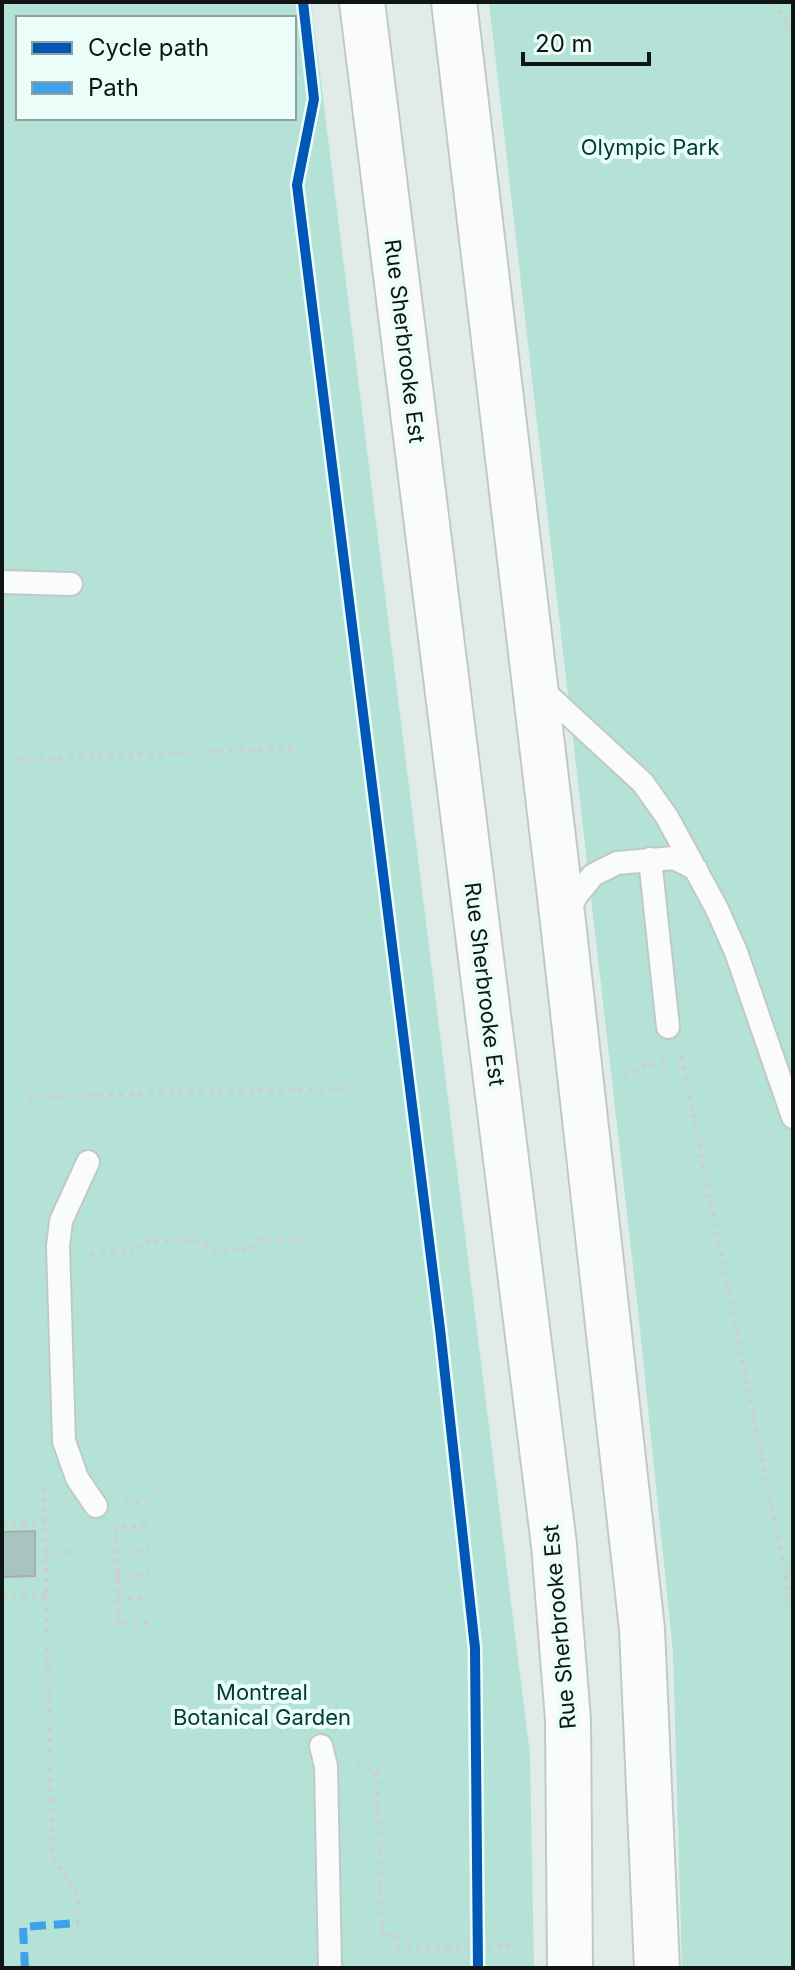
<svg xmlns="http://www.w3.org/2000/svg" width="795" height="1970" viewBox="0 0 795 1970" font-family="Inter,sans-serif">
<style>
.green{fill:#b4e2d7;fill-rule:evenodd}
.building{fill:#a8c4be;stroke:#a6adab;stroke-width:2}
.lines{fill:none;stroke-linecap:round;stroke-linejoin:round}
.lane-casing{stroke:#c1c9c7;stroke-width:26}
.primary-casing{stroke:#c1c9c7;stroke-width:48}
.path{stroke:#cccfce;stroke-width:5;stroke-dasharray:4 6;stroke-linecap:butt}
.lane{stroke:#fafcfc;stroke-width:22}
.primary{stroke:#fafcfc;stroke-width:44}
.quiet{stroke:#3da2ea;stroke-width:8;stroke-dasharray:16 8;stroke-linecap:butt}
.cycleway-casing{stroke:#eafdf8;stroke-width:15}
.cycleway{stroke:#0057b8;stroke-width:10}
.labels{text-anchor:middle;stroke-width:8;stroke-linejoin:round;paint-order:stroke}
.park-label{font-size:22px;fill:#023b31;stroke:#eafdf8}
.street-label{font-size:22px;fill:#0f1513;stroke:#eafdf8}
</style>
<rect width="100%" height="100%" fill="#e1ece9"/>
<!-- green -->
<path class="green" d="M2,2h309l219,1752 4,214h-532zM18,18h276v100h-276z
M489,2h304v1966h-111l-9,-315 -35,-343z"/>
<!-- building -->
<path class="building" d="M35,1531v45l-33,1v-45z"/>
<g class="lines">
<defs>
<path id="lane" d="M2,582l69,2
M538,686l105,97 24,34 50,92 19,43 57,165
M650,859l18,168
M568,913l8,-17 17,-21 24,-12 57,-5 22,11
M88,1162l-27,59 -3,25 6,195 13,37 19,28
M321,1746l5,20 4,202"/>
<path id="primary" d="M362,2l192,1543 14,175 2,248
M454,2l109,920 79,707 15,339"/>
</defs>
<!-- lane casing -->
<use href="#lane" class="lane-casing"/>
<!-- primary casing -->
<use href="#primary" class="primary-casing"/>
<!-- path -->
<path class="path" d="M774,2l19,32
M19,760l276,-12
M681,1056l112,556
M625,1078l16,-11 27,-5
M29,1097l322,-9
M91,1254l44,-1 7,-11 54,-2 22,10 35,-1 6,-9h49
M44,1488l8,368 26,41v26
M125,1503l23,-1
M2,1524l43,-1
M122,1527l27,-1
M116,1529l2,94h33
M117,1552l33,-1
M45,1553l27,-1
M117,1576l33,-1
M2,1596l44,-1
M118,1599l33,-1
M357,1765l16,4 4,5 5,162 15,-1 1,12h71
M487,1946h25"/>
<!-- lane -->
<use href="#lane" class="lane"/>
<!-- primary -->
<use href="#primary" class="primary"/>
<!-- quiet -->
<path class="quiet" d="M25,1968l-2,-41 55,-4"/>
<defs>
<path id="cycleway" d="M303,2l11,97 -17,86 143,1144 35,319 3,320"/>
</defs>
<!-- cycleway casing -->
<use href="#cycleway" class="cycleway-casing"/>
<!-- cycleway -->
<use href="#cycleway" class="cycleway"/>
</g>
<g class="labels">
<!-- park labels -->
<g class="park-label">
<text x="650" y="155">Olympic Park</text>
<text x="262" y="1700">Montreal<tspan x="262" dy="25">Botanical Garden</tspan></text>
</g>
<!-- street labels -->
<g class="street-label">
<text transform="translate(405 341) rotate(83)" y="8">Rue Sherbrooke Est</text>
<text transform="translate(485 984) rotate(83)" y="8">Rue Sherbrooke Est</text>
<text transform="translate(559 1627) rotate(-95)" y="8">Rue Sherbrooke Est</text>
</g>
</g>
<!-- border -->
<rect width="795" height="1970" fill="none" stroke="#0f1513" stroke-width="8"/>
<!-- legend -->
<rect x="16" y="16" width="280" height="104" fill="#eafdf8" stroke="#92a09c" stroke-width="2"/>
<rect x="32" y="42" width="40" height="12" fill="#0057b8" stroke="#92a09c" stroke-width="2"/>
<text x="88" y="56" font-size="24" fill="#0f1513">Cycle path</text>
<rect x="32" y="82" width="40" height="12" fill="#3da2ea" stroke="#92a09c" stroke-width="2"/>
<text x="88" y="96" font-size="24" fill="#0f1513">Path</text>
<!-- scale -->
<path d="M523 52v12h126v-12" fill="none" stroke="#0f1513" stroke-width="4"/>
<text x="535" y="52" font-size="24" fill="#0f1513" stroke="#eafdf8" stroke-width="6" paint-order="stroke">20 m</text>
</svg>
